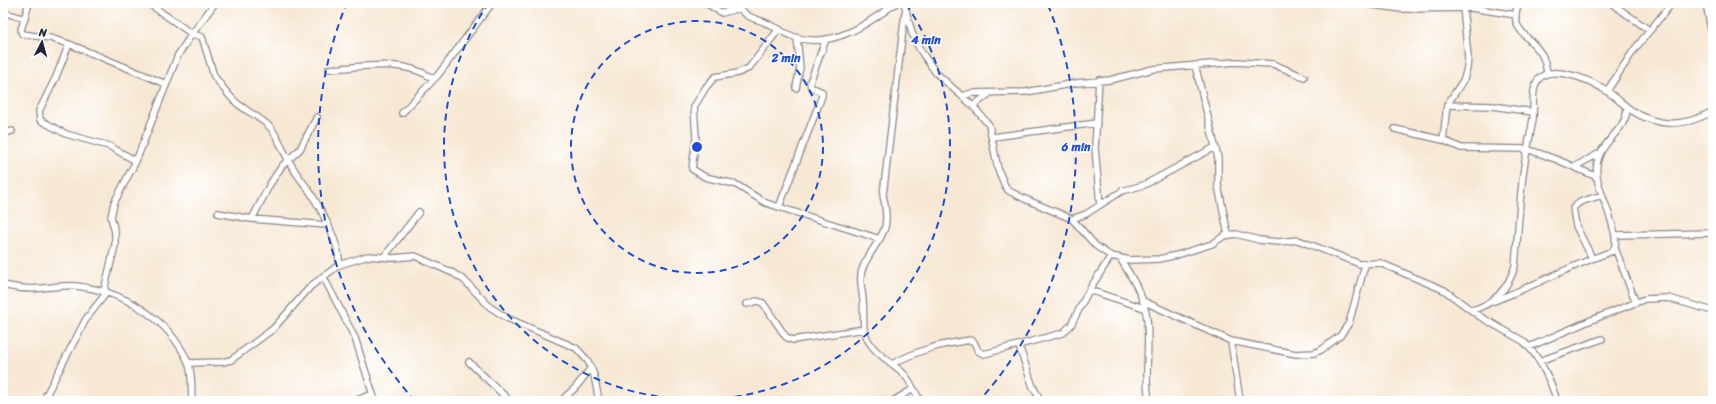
<svg xmlns="http://www.w3.org/2000/svg" width="1716" height="404" viewBox="0 0 1716 404" font-family="Sriracha,sans-serif">
<style>
.lines{fill:none;stroke-linecap:round;stroke-linejoin:round}
.minor-casing{stroke:#8c8588;stroke-width:8}
.minor{stroke:#fff;stroke-width:5.5}
.ring{fill:none;stroke:#1d4ed8;stroke-width:2;stroke-dasharray:7 5}
.centre{fill:#1d4ed8;stroke:#fff;stroke-width:2}
.ring-label{font-size:12px;text-anchor:middle;font-weight:bold;fill:#1d4ed8;stroke:#fff;stroke-width:3;stroke-linejoin:round;paint-order:stroke}
</style>
<rect width="100%" height="100%" fill="#fff"/>
<filter id="ink" filterUnits="userSpaceOnUse"><feTurbulence type="fractalNoise" baseFrequency=".025" numOctaves="2"/><feDisplacementMap in="SourceGraphic" scale="8" xChannelSelector="R" yChannelSelector="G"/><feConvolveMatrix kernelMatrix="1 2 1 2 8 2 1 2 1" color-interpolation-filters="sRGB"/></filter>
<filter id="wash" filterUnits="userSpaceOnUse"><feTurbulence type="fractalNoise" baseFrequency=".012" numOctaves="4" result="noise"/><feDisplacementMap in="SourceGraphic" scale="16" xChannelSelector="R" yChannelSelector="G"/><feGaussianBlur stdDeviation="0.9" result="paint"/><feColorMatrix in="noise" values="0 0 0 0 0 0 0 0 0 0 0 0 0 0 0 0 0 1.4 0 .05"/><feComposite in="paint" operator="in"/></filter>
<g filter="url(#wash)">
<rect width="100%" height="100%" fill="#f7e8d4"/>
</g>
<g filter="url(#ink)">
<g class="lines">
<defs>
<path id="minor" d="M29,3l-8,27 1,4 28,4 19,6 97,40
M148,3l44,31 10,3 12,39c7,9 15,21 24,28 10,8 23,14 32,23 8,10 12,22 18,32 6,13 16,24 24,36 10,16 29,51 27,70
M706,3l16,10 18,-5
M739,3c2,13 15,15 25,19 11,5 22,13 34,16 36,10 71,-15 98,-35
M904,3l8,30 8,17 16,23 37,33 16,19 9,44 7,17 4,5 16,8 47,20 24,27 15,10 19,4 29,-1 18,-4 35,-11 12,-8 12,-2 23,6 19,2 20,-2 62,24 20,-1 64,27 35,26 44,25c17,16 27,38 34,60
M1359,3l43,6 70,-1 44,7
M1519,3c-13,28 14,33 24,54 2,5 3,10 4,15
M1611,3l38,27
M1706,3l7,37
M3,12l22,7
M905,13l-22,182c9,40 -3,38 -19,70 -6,11 -2,23 -1,35 1,9 0,19 1,28 3,22 24,31 39,45 8,8 11,19 18,28
M779,29l-30,39 -11,5 -23,4 -9,10 -12,20 2,31 -4,31 13,8 30,7 31,19 114,36
M69,44l-13,33 -17,34 1,9 26,14 43,12 27,15
M1195,65l23,93v27l10,50
M329,69c35,-2 74,-11 105,10
M1099,80l-4,68 5,57
M796,88l4,-21 -3,-29
M1607,91l27,-41 38,-47
M962,96l10,-3 54,-1 50,-9 34,-3 43,-11 82,-7 38,2 31,13
M1447,105l46,1 40,6
M973,106l17,-13
M402,113l36,-38 54,-72
M1395,129l48,11 18,8 66,1 31,11 39,17
M3,134l9,-3
M993,137l104,-14
M1443,140l4,-35 17,-26 3,-11 1,-11 -5,-50
M1574,167l24,-13
M779,207l43,-111v-4l-11,-5 -1,-5 16,-43
M218,213l34,6 75,6
M252,219l18,-35 12,-18 18,-17 17,-32
M1072,219l14,-5 36,-23 22,-6 71,-38
M1616,235l97,-2
M1615,248l21,55
M384,257l35,-45
M1120,258c12,20 25,39 27,62 3,28 -3,54 2,81
M1592,258l-16,-32 -3,-18 7,-6 22,-7
M323,276l32,62 19,60 3,3
M3,285c13,3 27,5 40,3 11,-1 22,-3 33,-2 46,5 92,31 112,76 5,11 3,27 4,39
M1089,290l55,18
M104,291l11,-46v-13l-4,-15 3,-14 22,-42 42,-106 14,-21 23,-31
M1143,301l88,40 9,60
M1494,301c40,-15 78,-36 119,-50 10,-13 -14,-57 -16,-74 -5,-35 29,-42 30,-68
M747,304l10,-3 6,2 23,34 7,3 71,-11
M1472,310c23,-6 36,-21 43,-44 3,-30 4,-61 8,-91 2,-19 7,-37 10,-56 1,-12 -2,-29 5,-39 11,-17 51,0 64,8 19,11 24,23 47,31 23,8 43,4 64,-8
M1231,341l65,13 18,-1 7,-3 19,-14 9,-13 16,-58
M1019,346l14,41 8,14
M1529,347l60,-26 56,-22 23,-1 45,13
M1539,361l63,-22
M469,362l41,39
M188,363l34,-1 9,-2 42,-31 38,-43 28,-21 29,-9 25,2 22,-2 38,17 11,7 26,27 17,11 69,30 12,13 6,14 5,26
M892,364c27,-14 48,-20 79,-24l3,2 4,9 6,3 79,-21 8,-8 18,-35 22,-34
M43,401l43,-82 21,-27
M354,401l19,-7
M561,401l15,-14 14,-18
M893,401l20,-12"/>
</defs>
<!-- minor casing -->
<use href="#minor" class="minor-casing"/>
<!-- minor -->
<use href="#minor" class="minor"/>
</g>
</g>
<!-- distance rings -->
<g class="ring">
<circle cx="697" cy="147" r="126"/>
<path d="M906 4A253 253 0 1 1 488 4"/>
<path d="M415 401A379 379 0 0 1 346 5M1048 5A379 379 0 0 1 979 401"/>
</g>
<circle cx="697" cy="147" r="6" class="centre"/>
<g class="ring-label">
<text x="926" y="44">4 min</text>
<text x="786" y="62">2 min</text>
<text x="1076" y="151">6 min</text>
</g>
<!-- margin -->
<rect width="1716" height="404" fill="none" stroke="#fff" stroke-width="16"/>
<!-- north arrow -->
<g transform="translate(42 42) rotate(6)" stroke="#ffffff" stroke-width="3" paint-order="stroke">
<path d="M0-3L7 15L0 10L-7 15Z" fill="#22223b"/>
<text y="-6" font-size="11" font-weight="bold" text-anchor="middle" fill="#22223b">N</text>
</g>
</svg>
